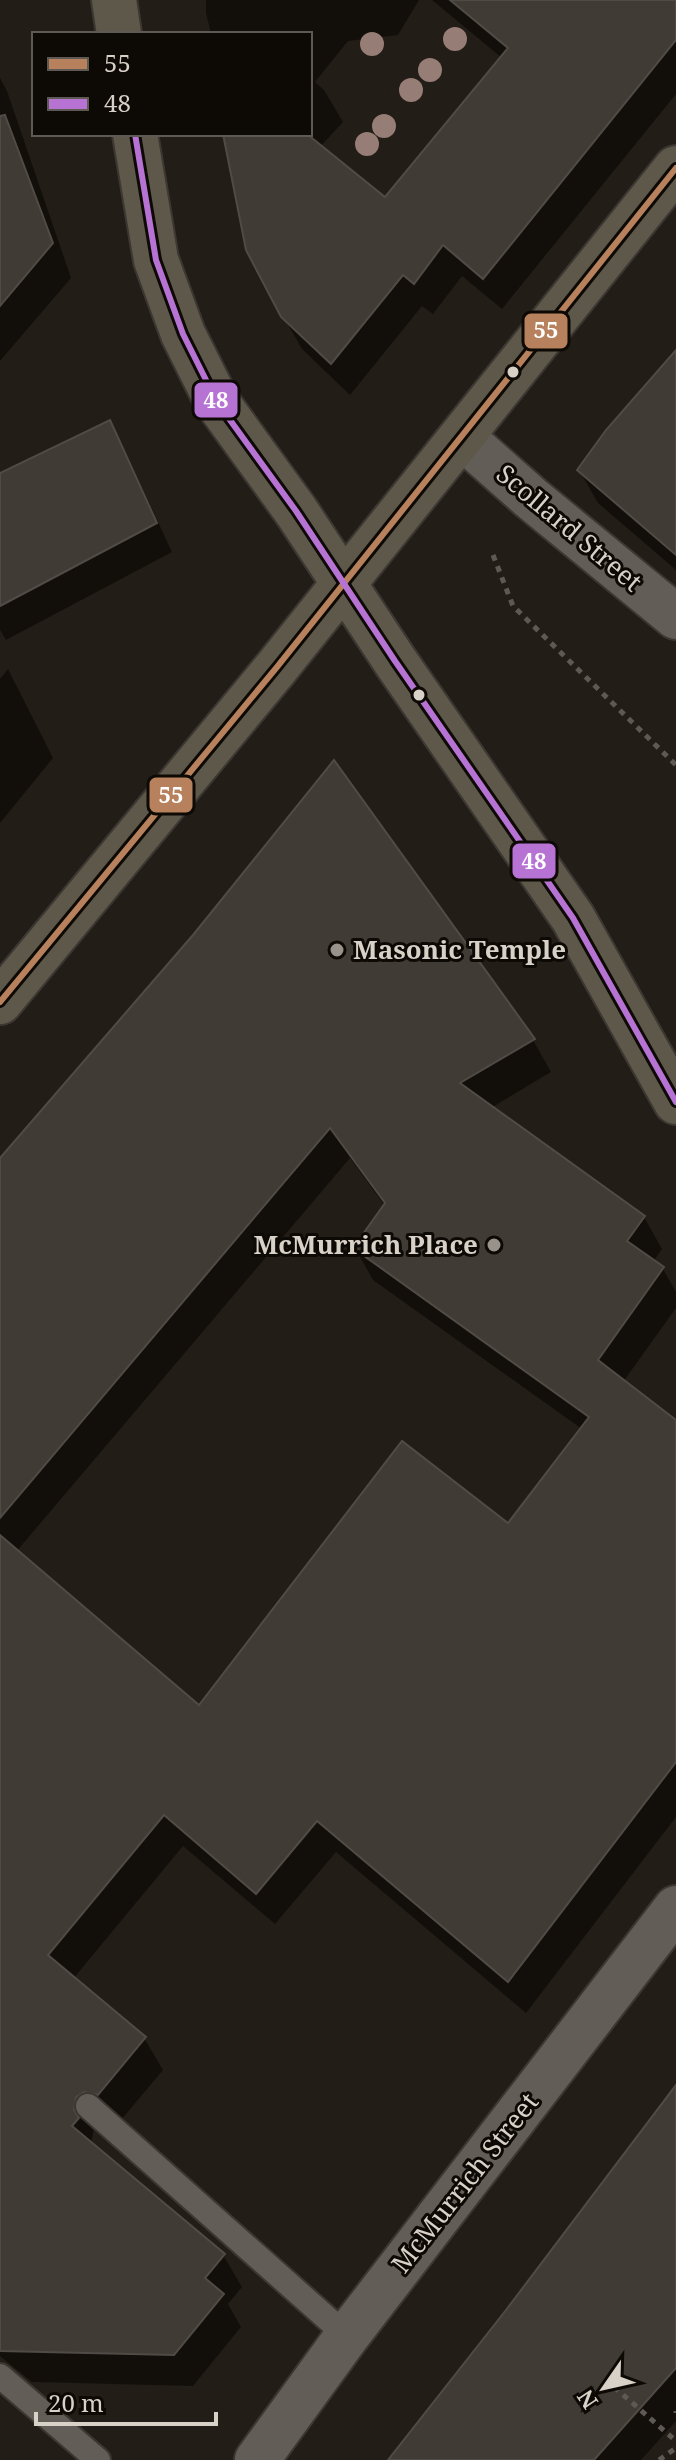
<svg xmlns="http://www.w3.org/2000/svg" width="676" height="2460" viewBox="0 0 676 2460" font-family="'Noto Serif',serif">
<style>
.shadow{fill:#0007;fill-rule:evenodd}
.building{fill:#403b34;stroke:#514b46;stroke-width:2}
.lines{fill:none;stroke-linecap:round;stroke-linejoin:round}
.lane-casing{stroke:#3c3732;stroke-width:28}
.street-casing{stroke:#3c3732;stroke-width:48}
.primary-casing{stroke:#3c3732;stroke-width:48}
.path{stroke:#5e5953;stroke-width:5;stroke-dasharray:6 6;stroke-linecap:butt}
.lane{stroke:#625e57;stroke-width:24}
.street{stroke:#625e57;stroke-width:44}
.primary{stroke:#5d584a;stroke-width:44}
.bus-1-casing{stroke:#0d0904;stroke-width:12}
.bus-2-casing{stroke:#0d0904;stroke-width:12}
.bus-1{stroke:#b6815c;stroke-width:6}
.bus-2{stroke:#b673d3;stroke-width:6}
.tree{fill:#967d76}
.bus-dot{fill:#d8d1c8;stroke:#0d0904;stroke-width:3}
.poi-dot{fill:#98928a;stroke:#0d0904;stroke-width:3}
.labels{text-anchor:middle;stroke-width:6;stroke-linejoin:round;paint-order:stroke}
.street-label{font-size:26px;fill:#d8d1c8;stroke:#0d0904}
.poi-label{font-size:26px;font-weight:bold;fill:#d8d1c8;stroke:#0d0904;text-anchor:start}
.line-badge{stroke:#0d0904;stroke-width:3}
.badge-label{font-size:22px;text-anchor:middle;font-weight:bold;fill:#fff}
</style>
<rect width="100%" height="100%" fill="#221d16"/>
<!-- shadow -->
<path class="shadow" d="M206,0h213l-21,35 -50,6 -33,41 9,8 19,32 -23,25 66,53 116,-142 -70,-58h244v94l-174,215 -40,-33 -29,38 -11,-8 -72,89 -48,-46 -19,-33 -58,-182h85v-100h-99l-5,-21z
M0,78l7,13 64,187 -71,83z
M676,378v192l-78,-67 -19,-33z
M109,423l16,28 47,101 -166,88 -6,-10v-155z
M8,669l45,89 -53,65v-144z
M334,764l199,276 18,32 -60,36 153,109 18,32 -9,13 10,7 13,23v16l-53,74 53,41v394l-150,196 -190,-161 -61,72 -92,-78 -110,133 71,59 19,32 -47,56 -13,-3 -9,6 -3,14 132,112 19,32 -14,17 13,23 -48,59 -161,-4 -32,-26v-1196l194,-224zM350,1158l35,48 -30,42 18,32 209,149 -73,97 -310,182 -183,-156z
M676,2088v333l-35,39h-251l118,-149z"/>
<!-- building -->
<path class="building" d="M450,0h226v40l-193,239 -40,-34 -29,39 -11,-9 -72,89 -50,-47 -35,-67 -23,-116h84l78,63 123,-149z
M5,115l48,128 -53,63v-190z
M676,350v205l-99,-85 29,-40z
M110,420l47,103 -157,83v-133z
M334,760l201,279 -75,44 185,133 -18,25 37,26 -66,93 78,60v342l-168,220 -191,-161 -61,73 -92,-79 -116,140 98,82 -48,58 -14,-3 -8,5 -2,13 5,8 -7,8 153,128 -20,24 19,16 -50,61 -174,-4v-816l199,170 203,-264 106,82 81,-106 -236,-169 32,-45 -55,-75 -330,390v-360l193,-223z
M676,2085v283l-82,92h-206l118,-150z"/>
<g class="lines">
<defs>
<path id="lane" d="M88,2106l259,230
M0,2376l98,84"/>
<path id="street" d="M462,437l69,61 145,119
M257,2460l90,-124 329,-428"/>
<path id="primary" d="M114,0l5,34
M135,134l21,126 27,74 34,68 79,109 99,150 178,257 103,184
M0,1002l277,-335 399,-499"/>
</defs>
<!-- lane casing -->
<use href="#lane" class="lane-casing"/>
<!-- street casing -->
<use href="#street" class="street-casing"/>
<!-- primary casing -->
<use href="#primary" class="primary-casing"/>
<!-- path -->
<path class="path" d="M493,555l20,51 163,159
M605,2379l71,62
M676,2411v2
M659,2460l17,-12"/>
<!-- lane -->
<use href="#lane" class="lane"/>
<!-- street -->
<use href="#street" class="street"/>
<!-- primary -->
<use href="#primary" class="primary"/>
<defs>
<path id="bus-1" d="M0,1002l277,-335 399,-499"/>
<path id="bus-2" d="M135,134l21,126 27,74 34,68 79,109 99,150 178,257 103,184"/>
</defs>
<!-- bus-1 casing -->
<use href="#bus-1" class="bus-1-casing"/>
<!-- bus-2 casing -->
<use href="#bus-2" class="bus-2-casing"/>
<!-- bus-1 -->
<use href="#bus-1" class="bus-1"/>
<!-- bus-2 -->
<use href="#bus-2" class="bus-2"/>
</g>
<!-- trees -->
<g class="tree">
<circle cx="455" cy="39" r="12"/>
<circle cx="372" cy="44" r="12"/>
<circle cx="430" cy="70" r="12"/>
<circle cx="411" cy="90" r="12"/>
<circle cx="384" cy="126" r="12"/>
<circle cx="367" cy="144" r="12"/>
</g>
<!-- markers -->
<g class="bus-dot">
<circle cx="513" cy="372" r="7"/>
<circle cx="419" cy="695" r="7"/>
</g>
<g class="poi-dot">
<circle cx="337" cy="950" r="8"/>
<circle cx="494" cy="1245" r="8"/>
</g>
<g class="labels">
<!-- street labels -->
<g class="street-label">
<text transform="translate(569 528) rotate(40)" y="9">Scollard Street</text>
<text transform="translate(465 2183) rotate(-52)" y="9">McMurrich Street</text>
</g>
<!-- poi labels -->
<g class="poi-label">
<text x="353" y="959">Masonic Temple</text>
<text x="478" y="1254" text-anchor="end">McMurrich Place</text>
</g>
</g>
<g class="line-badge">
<rect x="523" y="312" width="46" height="38" rx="8" fill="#b6815c"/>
<rect x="193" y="381" width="46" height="38" rx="8" fill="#b673d3"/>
<rect x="148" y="776" width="46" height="38" rx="8" fill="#b6815c"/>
<rect x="511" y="842" width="46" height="38" rx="8" fill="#b673d3"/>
</g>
<g class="badge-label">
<text x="546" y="338">55</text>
<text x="216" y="408">48</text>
<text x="171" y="803">55</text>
<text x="534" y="869">48</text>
</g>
<!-- legend -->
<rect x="32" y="32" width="280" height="104" fill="#0d0904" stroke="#5e5952" stroke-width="2"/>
<rect x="48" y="58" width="40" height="12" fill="#b6815c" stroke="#5e5952" stroke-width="2"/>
<text x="104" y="72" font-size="24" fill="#d8d1c8">55</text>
<rect x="48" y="98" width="40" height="12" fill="#b673d3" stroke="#5e5952" stroke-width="2"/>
<text x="104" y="112" font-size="24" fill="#d8d1c8">48</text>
<!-- north arrow -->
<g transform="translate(604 2388) rotate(236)" stroke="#0d0904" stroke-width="6" paint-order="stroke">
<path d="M0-6L14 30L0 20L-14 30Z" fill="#d8d1c8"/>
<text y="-12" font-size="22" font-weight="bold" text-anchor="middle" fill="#d8d1c8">N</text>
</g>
<!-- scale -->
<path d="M36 2412v12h180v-12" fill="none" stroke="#d8d1c8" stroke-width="4"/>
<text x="48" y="2412" font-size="24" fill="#d8d1c8" stroke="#0d0904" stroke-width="6" paint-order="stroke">20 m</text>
</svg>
